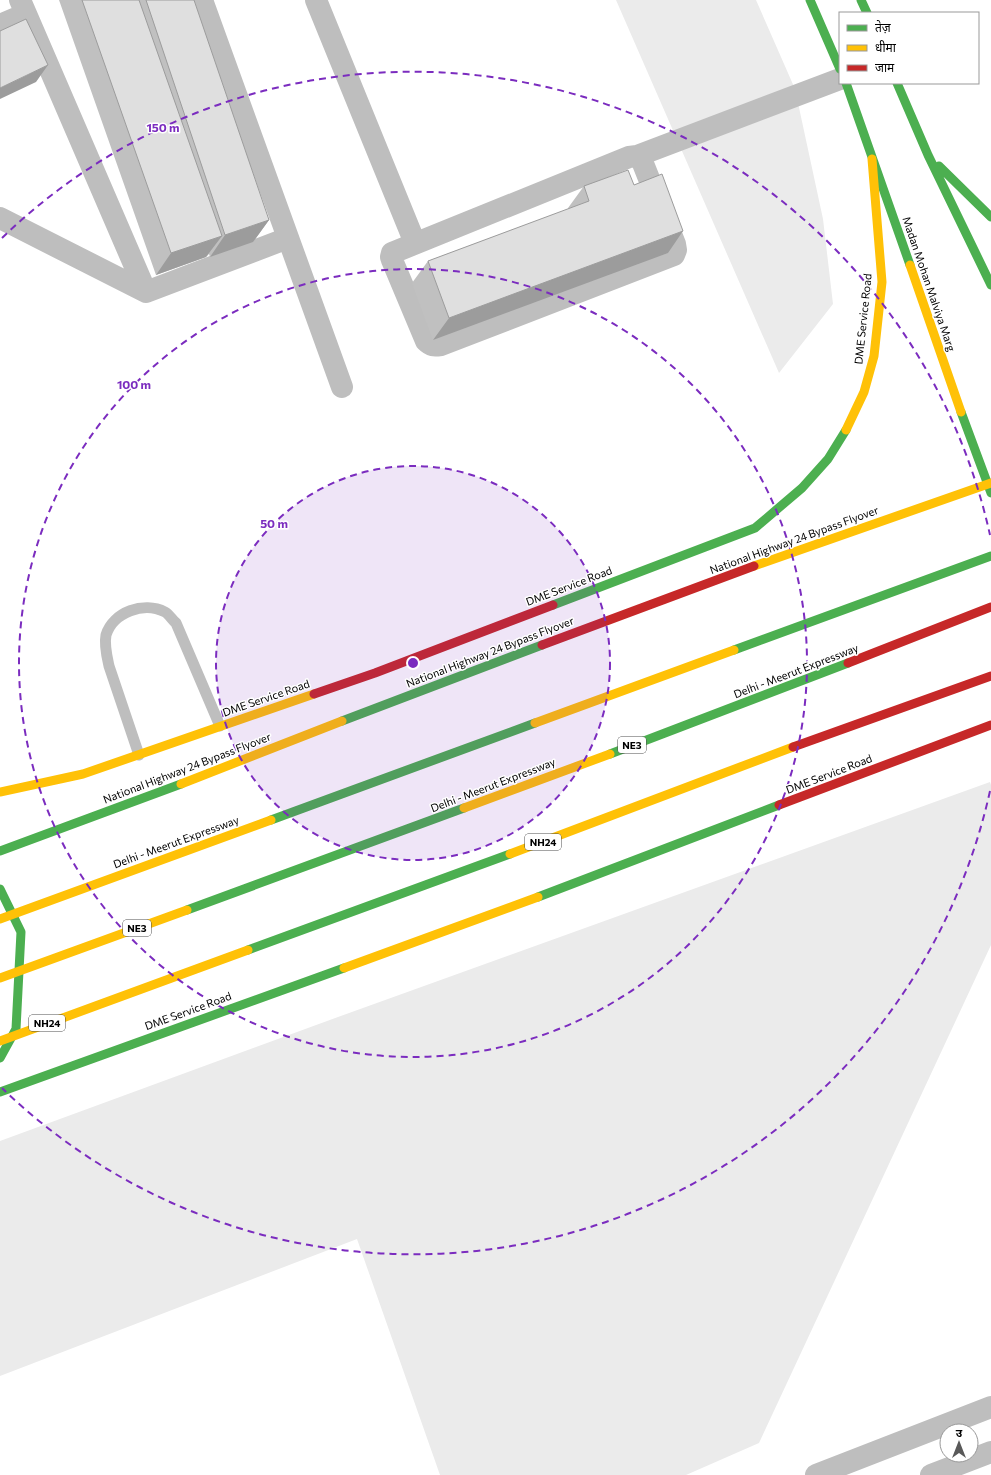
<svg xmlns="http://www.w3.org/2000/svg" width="991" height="1475" viewBox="0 0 991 1475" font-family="Commissioner,'Noto Sans Devanagari',sans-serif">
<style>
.green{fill:#ebebeb}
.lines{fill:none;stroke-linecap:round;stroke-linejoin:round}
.lane{stroke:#bebebe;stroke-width:11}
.street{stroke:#bebebe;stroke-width:22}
.fast{stroke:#4caf50;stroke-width:9}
.slow{stroke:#ffc107;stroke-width:9}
.jam{stroke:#c62828;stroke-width:9}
.wall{fill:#c0c0c0}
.shaded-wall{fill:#9c9c9c}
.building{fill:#dfdfdf;stroke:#9c9c9c}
.ring{fill:none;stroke:#7b2cbf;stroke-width:2;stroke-dasharray:7 5}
.labels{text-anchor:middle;stroke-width:3;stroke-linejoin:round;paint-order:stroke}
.shield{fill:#fff;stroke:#4c4c4c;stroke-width:1}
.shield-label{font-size:10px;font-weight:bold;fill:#000}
.street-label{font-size:11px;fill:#000;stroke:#fff}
.centre{fill:#7b2cbf;stroke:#fff;stroke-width:2}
.ring-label{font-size:12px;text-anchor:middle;font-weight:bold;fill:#7b2cbf;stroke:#fff;stroke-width:3;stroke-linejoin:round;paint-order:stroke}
</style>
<rect width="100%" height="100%" fill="#fff"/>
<!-- green -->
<path class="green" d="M616,0h140l39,89 28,130 10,85 -54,69z
M990,782l1,3v160l-232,498 -73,32h-246l-83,-236 -357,137v-235l338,-124z"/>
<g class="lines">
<!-- lane -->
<path class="lane" d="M139,755l-30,-89c-2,-9 -5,-21 -3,-31 7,-23 38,-34 59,-23 4,2 7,8 11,11l44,103"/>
<!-- street -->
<path class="street" d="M20,0l126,292
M202,0l140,387
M316,0l99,243
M0,25l26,-11
M637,156l5,5 33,83 1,6 -2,5 -233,90c-7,1 -10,1 -15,-4l-34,-81 -1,-3 1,-4 237,-96z
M637,156l203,-77
M0,218l146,74 142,-54
M816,1475l175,-68
M931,1475l60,-23"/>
<!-- fast -->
<path class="fast" d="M810,0l30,69
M861,0l6,13
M846,83l64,182
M897,83l31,72 63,130
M939,166l52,51
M961,412l30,81
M553,605l202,-77 47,-40 26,-29 18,-29
M734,650l257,-94
M342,721l200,-76
M610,754l238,-91
M271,820l264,-97
M0,851l181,-67
M0,889l21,43 -5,97 -16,29
M538,897l241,-92
M187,910l277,-102
M248,950l262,-96
M0,1092l344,-124"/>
<!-- slow -->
<path class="slow" d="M910,265l51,147
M846,430l18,-38 10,-36 8,-74 -10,-123
M754,566l237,-83
M535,723l199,-73
M181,784l161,-63
M0,792l83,-18 231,-80
M464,808l146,-54
M510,854l283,-107
M0,919l271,-99
M344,968l194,-71
M0,978l187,-68
M0,1041l248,-91"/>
<!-- jam -->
<path class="jam" d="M542,645l212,-79
M848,663l143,-56
M314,694l61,-21 178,-68
M793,747l198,-71
M779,805l212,-80"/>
</g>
<!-- wall -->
<path class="wall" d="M59,0h135l75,220 -16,22 -43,15 -1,-3 -3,3 -50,18z
M634,185l49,46 -15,22 -235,87 -21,-57 16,-22 141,-52 -1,-1 16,-22z"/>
<!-- shaded-wall -->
<path class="shaded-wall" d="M48,65l-12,17 -36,17v-11z
M269,220l-16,22 -43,15 15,-22z
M683,231l-15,22 -235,87 16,-22z
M222,236l-16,21 -50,18 15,-22z"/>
<!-- building -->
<path class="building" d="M82,0h57l83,236 -51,17z
M146,0h48l75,220 -44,15z
M26,19l22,46 -48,23v-57z
M628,170l6,15 28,-11 21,57 -234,87 -21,-57 161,-60 -5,-15z"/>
<!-- distance rings -->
<circle cx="413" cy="663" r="197" fill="#7b2cbf" fill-opacity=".12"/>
<g class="ring">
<circle cx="413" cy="663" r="197"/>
<circle cx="413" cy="663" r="394"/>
<path d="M990 791A591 591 0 0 1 2 1088M2 238A591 591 0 0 1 990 535"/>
</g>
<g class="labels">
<!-- shield labels -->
<g class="shield">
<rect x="618" y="737" width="28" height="16" rx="3"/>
<rect x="525" y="834" width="36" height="16" rx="3"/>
<rect x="123" y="920" width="28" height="16" rx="3"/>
<rect x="29" y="1015" width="36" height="16" rx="3"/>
</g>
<g class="shield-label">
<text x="632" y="749">NE3</text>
<text x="543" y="846">NH24</text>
<text x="137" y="932">NE3</text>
<text x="47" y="1027">NH24</text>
</g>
<!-- street labels -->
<g class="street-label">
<text transform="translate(929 284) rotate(71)" y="4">Madan Mohan Malviya Marg</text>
<text transform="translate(863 319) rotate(-84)" y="4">DME Service Road</text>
<text transform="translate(794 540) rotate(-20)" y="4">National Highway 24 Bypass Flyover</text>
<text transform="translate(569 586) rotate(-21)" y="4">DME Service Road</text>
<text transform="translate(490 652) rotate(-21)" y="4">National Highway 24 Bypass Flyover</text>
<text transform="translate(796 671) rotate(-21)" y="4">Delhi - Meerut Expressway</text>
<text transform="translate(266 698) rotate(-19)" y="4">DME Service Road</text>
<text transform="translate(187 768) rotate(-21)" y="4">National Highway 24 Bypass Flyover</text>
<text transform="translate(829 774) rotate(-21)" y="4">DME Service Road</text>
<text transform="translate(493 785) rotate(-21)" y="4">Delhi - Meerut Expressway</text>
<text transform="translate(176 842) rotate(-20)" y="4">Delhi - Meerut Expressway</text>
<text transform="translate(188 1011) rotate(-20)" y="4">DME Service Road</text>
</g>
</g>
<circle cx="413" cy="663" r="6" class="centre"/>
<g class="ring-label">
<text x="163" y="132">150 m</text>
<text x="134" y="389">100 m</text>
<text x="274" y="528">50 m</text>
</g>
<!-- legend -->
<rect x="839" y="12" width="140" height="72" fill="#ffffff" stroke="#999999"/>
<rect x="847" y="25" width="20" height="6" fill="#4caf50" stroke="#999999"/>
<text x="875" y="32" font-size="12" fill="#000000">तेज़</text>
<rect x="847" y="45" width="20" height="6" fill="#ffc107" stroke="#999999"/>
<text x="875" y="52" font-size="12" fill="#000000">धीमा</text>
<rect x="847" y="65" width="20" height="6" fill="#c62828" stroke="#999999"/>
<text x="875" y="72" font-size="12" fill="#000000">जाम</text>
<!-- north arrow -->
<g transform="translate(959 1443)"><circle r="19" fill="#ffffff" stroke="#999999"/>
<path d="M0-3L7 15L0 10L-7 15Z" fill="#595959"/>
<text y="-6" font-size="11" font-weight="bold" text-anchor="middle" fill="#000000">उ</text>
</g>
</svg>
